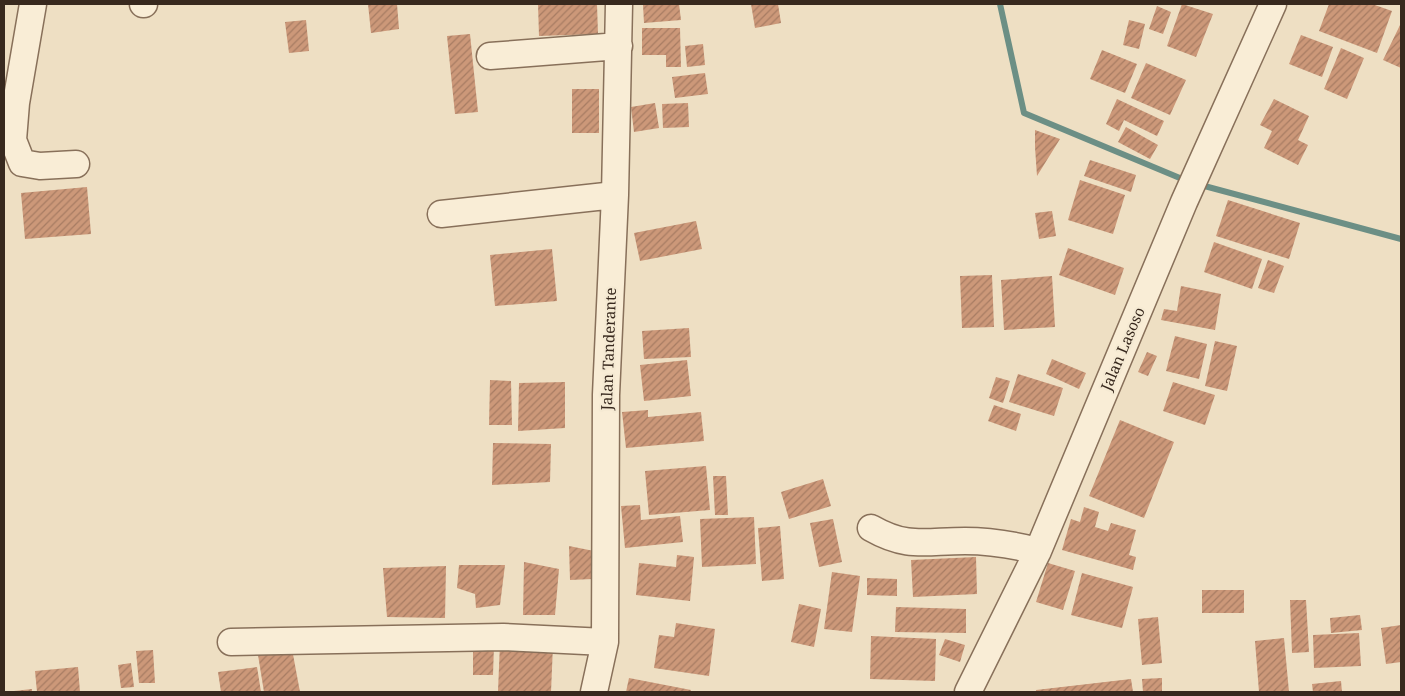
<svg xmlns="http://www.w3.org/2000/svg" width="1405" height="696" font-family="'Noto Serif',serif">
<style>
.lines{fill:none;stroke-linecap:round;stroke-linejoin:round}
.stream{stroke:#6c8f85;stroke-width:6}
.building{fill:url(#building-hatch)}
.minor-casing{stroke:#88705a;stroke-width:29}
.minor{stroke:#f9edd6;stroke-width:26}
.labels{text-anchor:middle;stroke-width:4.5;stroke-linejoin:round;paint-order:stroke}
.street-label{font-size:15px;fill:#38291e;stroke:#f5ead3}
</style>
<defs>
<pattern id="building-hatch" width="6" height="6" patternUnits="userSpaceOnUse" patternTransform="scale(1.25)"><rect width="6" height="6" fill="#cc9879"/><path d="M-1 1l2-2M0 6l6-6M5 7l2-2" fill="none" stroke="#a77c63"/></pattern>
</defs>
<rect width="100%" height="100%" fill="#eedfc3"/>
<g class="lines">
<path class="stream" d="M1000,4L1024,113L1187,181
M1197,184L1401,239"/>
</g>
<path class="building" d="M368,4H397L399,29L371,33Z
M538,4H597L598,34L539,36Z
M656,4H679L681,20L644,23L643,5Z
M751,4H778L781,23L755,28Z
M1182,4L1213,14L1196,57L1167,46Z
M1329,4H1372L1392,11L1377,53L1319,31Z
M1157,6L1171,12L1163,34L1149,29Z
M306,20L309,51L289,53L285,22Z
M1129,20L1145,24L1139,49L1123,45Z
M1401,23V68L1383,60Z
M642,28H680L681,67H666V55H642Z
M470,34L478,112L455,114L447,36Z
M1301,35L1333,47L1322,77L1289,64Z
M703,44L705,65L687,67L685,46Z
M1341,48L1364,58L1347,99L1324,89Z
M1102,50L1137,64L1125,93L1090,79Z
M1146,63L1186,80L1170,115L1131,98Z
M705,73L708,94L675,98L672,77Z
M572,89H599V133H572Z
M1117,99L1164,121L1157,136L1124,120L1119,131L1106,124Z
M1274,99L1309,116L1298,140L1308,145L1298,165L1264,148L1272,131L1260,125Z
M655,103L659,128L634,132L631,107Z
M688,103L689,127L663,128L662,104Z
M1126,127L1158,145L1150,159L1118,142Z
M1035,130L1060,139L1037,176L1035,147Z
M1090,160L1136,175L1131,192L1084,176Z
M1080,180L1125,195L1113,234L1068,220Z
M87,187L91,234L25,239L21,193Z
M1228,200L1300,223L1289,259L1216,236Z
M1052,211L1056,236L1039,239L1035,213Z
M696,221L702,249L640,261L634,233Z
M1214,242L1262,259L1252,289L1204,272Z
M1068,248L1124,268L1115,295L1059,275Z
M552,249L557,301L495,306L490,255Z
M1268,260L1284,266L1274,293L1258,288Z
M992,275L994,327L962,328L960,276Z
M1052,276L1055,327L1004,330L1001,280Z
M1181,286L1221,294L1215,330L1161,320L1164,309L1177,311Z
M689,328L691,357L644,359L642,331Z
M1175,336L1207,344L1199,379L1166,371Z
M1215,341L1237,346L1227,391L1205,386Z
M1147,352L1157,356L1148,376L1138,372Z
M1052,359L1086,373L1079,389L1046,374Z
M687,360L691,396L644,401L640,365Z
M1018,374L1063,388L1054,416L1009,402Z
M996,377L1010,381L1003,403L989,398Z
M490,380L511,381L512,425H489Z
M565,382V428L518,431L519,383Z
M1173,382L1215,395L1205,425L1163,411Z
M994,405L1021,414L1016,431L988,421Z
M648,410V417L701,412L704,441L626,448L622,412Z
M1120,420L1174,442L1144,518L1089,496Z
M493,443L551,444L550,482L492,485Z
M706,466L710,510L649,515L645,471Z
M713,476H726L728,515H715Z
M823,479L831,506L789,519L781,492Z
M640,505L641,520L680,516L683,542L625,548L621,506Z
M1084,507L1099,512L1095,527L1108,531L1111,523L1136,530L1129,555L1136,557L1133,570L1062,550L1071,519L1080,522Z
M754,517L756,564L702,567L700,519Z
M833,519L842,562L819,567L810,523Z
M780,526L784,579L762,581L758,528Z
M569,546L594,551L593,579L570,580Z
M677,555L694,557L690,601L636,595L639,563L676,567Z
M976,557L977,594L913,597L911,560Z
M524,562L559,569L555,615H523Z
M1048,563L1075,571L1063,610L1036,602Z
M459,565H505L500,605L476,608L475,594L457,588Z
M446,566L445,618L387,617L383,568Z
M832,572L860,576L852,632L824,629Z
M1082,573L1133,587L1122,628L1071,615Z
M867,578L897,579V596L867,595Z
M1202,590H1244V613H1202Z
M1290,600H1306L1309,652L1292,653Z
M799,604L821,609L814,647L791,642Z
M896,607L966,609V633L895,632Z
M1360,615L1362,630L1331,633L1330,618Z
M1158,617L1162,663L1142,665L1138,619Z
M676,623L715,629L709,676L654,668L659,635L674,637Z
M1401,625V662L1386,664L1381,628Z
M1359,633L1361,666L1314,668L1313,635Z
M871,636L936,639L935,681L870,679Z
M1284,638L1289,692H1259L1255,641Z
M945,639L965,645L960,662L939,655Z
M500,643L553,645L551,692L498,691Z
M473,644L494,645L493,675H473Z
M292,649L300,692H264L258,655Z
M153,650L155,683H139L136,651Z
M131,663L134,687L121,688L118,665Z
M78,667L80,692H37L35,671Z
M257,667L261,692H221L218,672Z
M629,678L691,690L690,692H626Z
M1162,678V692H1143L1142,679Z
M1131,679L1133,692H1036V690Z
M1341,681L1342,692H1313L1312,684Z
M32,689V692H14V691Z"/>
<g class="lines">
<g class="minor-casing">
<path id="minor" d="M33,4L16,103L13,140L22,163L40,166L76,164
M143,4H144
M490,56L619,46
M441,214L615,195
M871,528C908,549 925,541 965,541C990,541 1014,545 1038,551
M231,642L503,637L605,642
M594,692L605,642L606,395L615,195L619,4
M968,692L1038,551L1184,202L1273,4"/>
</g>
<use href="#minor" class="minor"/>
</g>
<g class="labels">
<g class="street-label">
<text transform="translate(609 349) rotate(-88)" y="5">Jalan Tanderante</text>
<text transform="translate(1123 349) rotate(-67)" y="5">Jalan Lasoso</text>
</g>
</g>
<rect width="1405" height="696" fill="none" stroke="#38291e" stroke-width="10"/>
</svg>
